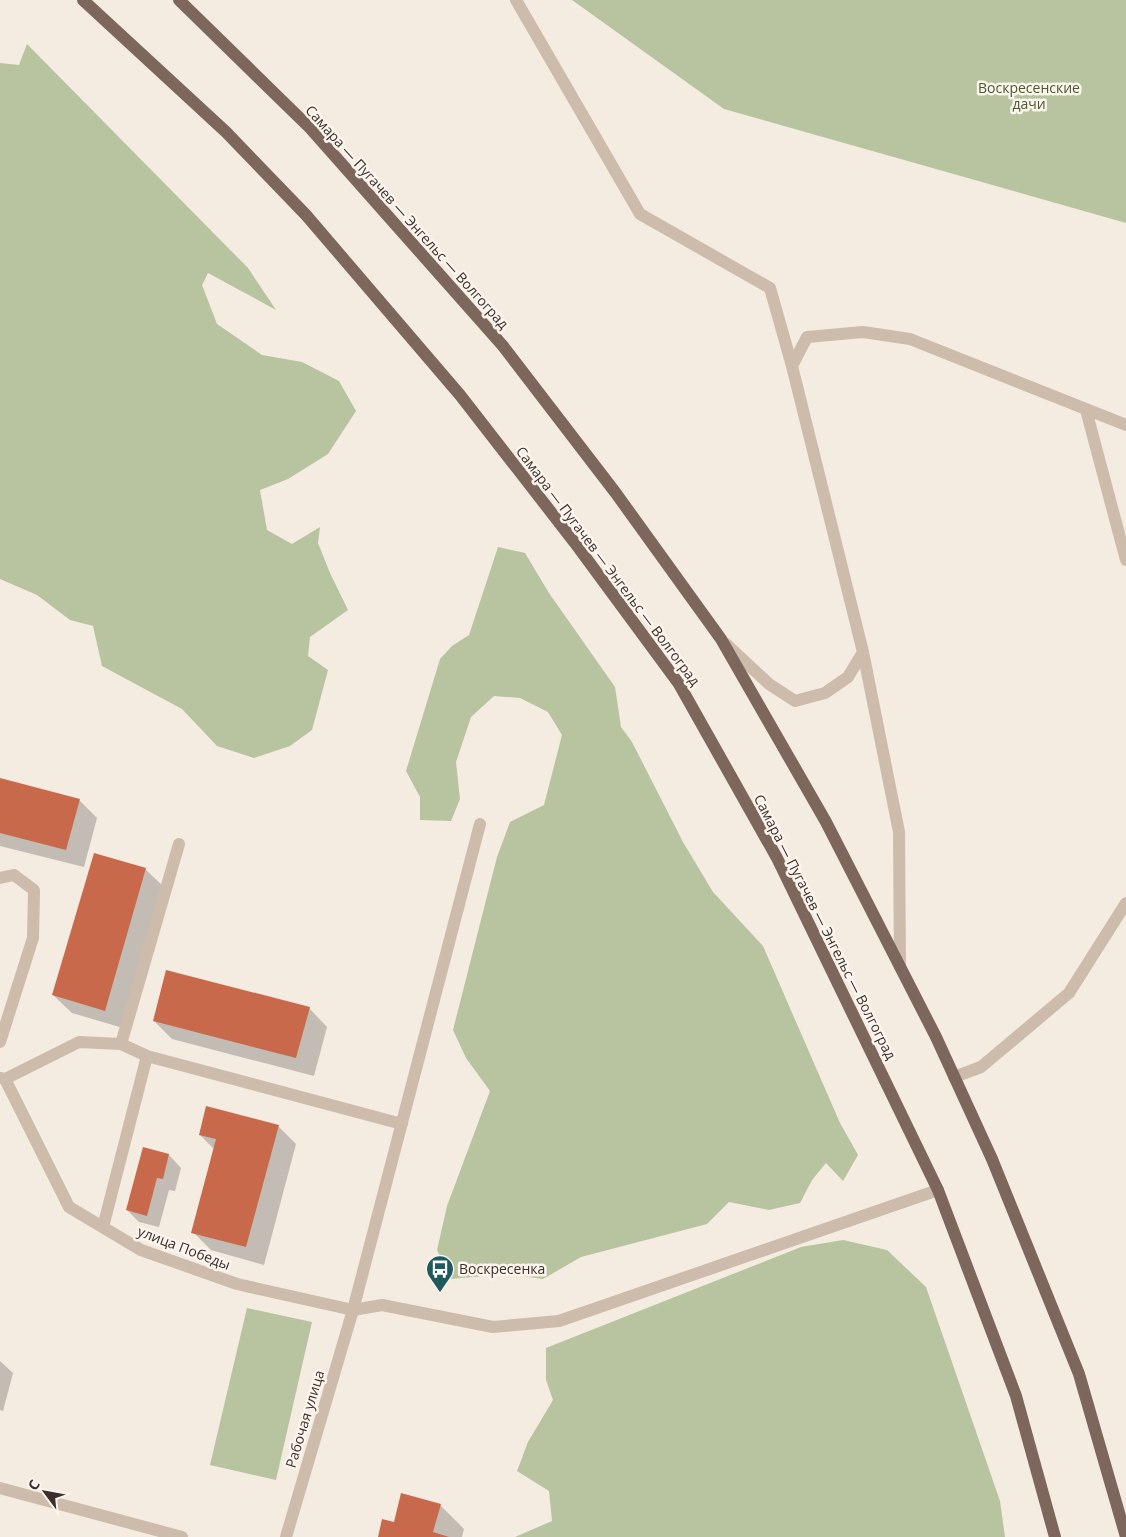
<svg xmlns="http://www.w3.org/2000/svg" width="1126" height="1537" font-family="'Open Sans',sans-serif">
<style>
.green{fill:#b8c4a0}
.shadow{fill:#0003}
.building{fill:#c8694b}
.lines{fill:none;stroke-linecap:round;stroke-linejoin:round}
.service{stroke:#cdbbac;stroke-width:12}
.minor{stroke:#cdbbac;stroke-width:12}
.tertiary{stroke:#cdbbac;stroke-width:12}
.primary{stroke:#7d675c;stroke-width:12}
.labels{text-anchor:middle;stroke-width:5;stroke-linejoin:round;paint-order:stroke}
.park-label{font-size:14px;fill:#4a5a2e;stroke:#fbf5ee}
.street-label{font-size:14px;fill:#3b302b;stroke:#fbf5ee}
.poi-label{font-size:14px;fill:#3b302b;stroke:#fbf5ee;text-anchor:start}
</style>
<rect width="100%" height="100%" fill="#f4ebe1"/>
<path class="green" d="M572,0H1126V223L724,109Z
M27,44L248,268L276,310L208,273L202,285L217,324L262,355L302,362L339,381L356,411L328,454L288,479L260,490L267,530L292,544L320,527L318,543L330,573L348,610L310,637L308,656L328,670L312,730L290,746L254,758L217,746L182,709L102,666L93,626L70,620L37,595L0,579V63L19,65Z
M498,547L525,553L549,593L615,687L621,727L632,742L683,842L713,892L763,946L840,1123L858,1155L843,1181L826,1163L812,1180L800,1203L769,1210L729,1202L707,1224L581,1257L543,1279L508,1274L450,1279L437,1250L447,1206L490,1091L466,1058L453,1030L497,857L510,822L544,805L562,735L548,712L520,698L494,696L471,717L456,762L460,799L451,821L420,820V797L406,771L440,659L452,646L469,635Z
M843,1240L887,1250L926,1287L1000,1501L1005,1537H515L552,1521L549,1491L517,1471L528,1442L553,1400L546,1380V1348L801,1247Z
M247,1308L312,1322L276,1480L210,1465Z"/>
<path class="shadow" d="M0,780L79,800L97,818L84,867L0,846Z
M145,869L164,887L123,1028L72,1013L53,995Z
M309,1008L327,1027L314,1076L172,1039L154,1021Z
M278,1126L296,1144L264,1265L211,1250L193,1232L214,1149L200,1135Z
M144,1148L169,1155L181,1168L175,1191L169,1190L159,1227L139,1222L127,1210Z
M0,1361L13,1373L3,1411L0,1410Z
M440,1505L464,1529L462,1537H379L395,1523Z"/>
<path class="building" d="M0,778L80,799L66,850L0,833Z
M94,853L146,868L105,1011L52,995Z
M166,970L310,1007L296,1058L153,1021Z
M206,1106L279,1125L246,1247L191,1233L216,1139L199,1135Z
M143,1147L169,1154L163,1179L157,1178L147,1216L126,1210Z
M401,1493L441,1504L433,1532L449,1537H378L382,1519L394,1522Z"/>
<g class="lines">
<path class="service" d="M1086,410L1126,560
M179,844L121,1044L147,1056L402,1124
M0,878L14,875L34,890L33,938L0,1042
M954,1077L981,1067L1069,993L1126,903
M5,1079L79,1042L121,1044
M103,1227L147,1056
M353,1310L480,824"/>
<path class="minor" d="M516,0L640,214L770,288L792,366
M0,1078L5,1079L69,1207L141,1250L237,1284L353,1310L382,1305L493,1327L559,1321L938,1190
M0,1488L182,1537
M286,1537L353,1310"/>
<path class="tertiary" d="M726,644L769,684L795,701L825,693L848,677L863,652
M900,967L899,832L863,652L792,366L807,337L863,332L910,339L1126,425"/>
<path class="primary" d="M83,0L226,132L306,215L460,395L575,543L679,684L777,858L938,1190L1016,1396L1055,1537
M179,0L310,128L503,346L615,492L721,639L826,822L936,1037L992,1159L1079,1374L1126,1537"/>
</g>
<defs>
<g id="bus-pin" transform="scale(1.4375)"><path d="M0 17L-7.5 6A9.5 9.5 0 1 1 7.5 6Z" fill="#1f5a5e" stroke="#fbf5ee"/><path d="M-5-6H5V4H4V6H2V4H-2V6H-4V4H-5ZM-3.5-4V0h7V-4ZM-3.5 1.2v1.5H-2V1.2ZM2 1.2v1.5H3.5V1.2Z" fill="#fff"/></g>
</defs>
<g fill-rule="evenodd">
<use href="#bus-pin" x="440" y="1269"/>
</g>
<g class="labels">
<g class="park-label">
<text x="1029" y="93">Воскресенские<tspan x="1029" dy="16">дачи</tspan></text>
</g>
<g class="street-label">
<text transform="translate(407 217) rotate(48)" y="5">Самара — Пугачев — Энгельс — Волгоград</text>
<text transform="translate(608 566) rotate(53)" y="5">Самара — Пугачев — Энгельс — Волгоград</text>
<text transform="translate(825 927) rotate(63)" y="5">Самара — Пугачев — Энгельс — Волгоград</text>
<text transform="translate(184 1248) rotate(21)" y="5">улица Победы</text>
<text transform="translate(305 1419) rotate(-73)" y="5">Рабочая улица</text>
</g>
<g class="poi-label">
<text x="459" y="1274">Воскресенка</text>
</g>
</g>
<g transform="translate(45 1492) rotate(302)" stroke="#fbf5ee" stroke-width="4" paint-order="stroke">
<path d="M0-4L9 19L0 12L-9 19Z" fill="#3b302b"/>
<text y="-8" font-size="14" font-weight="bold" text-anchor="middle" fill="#3b302b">С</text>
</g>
</svg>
